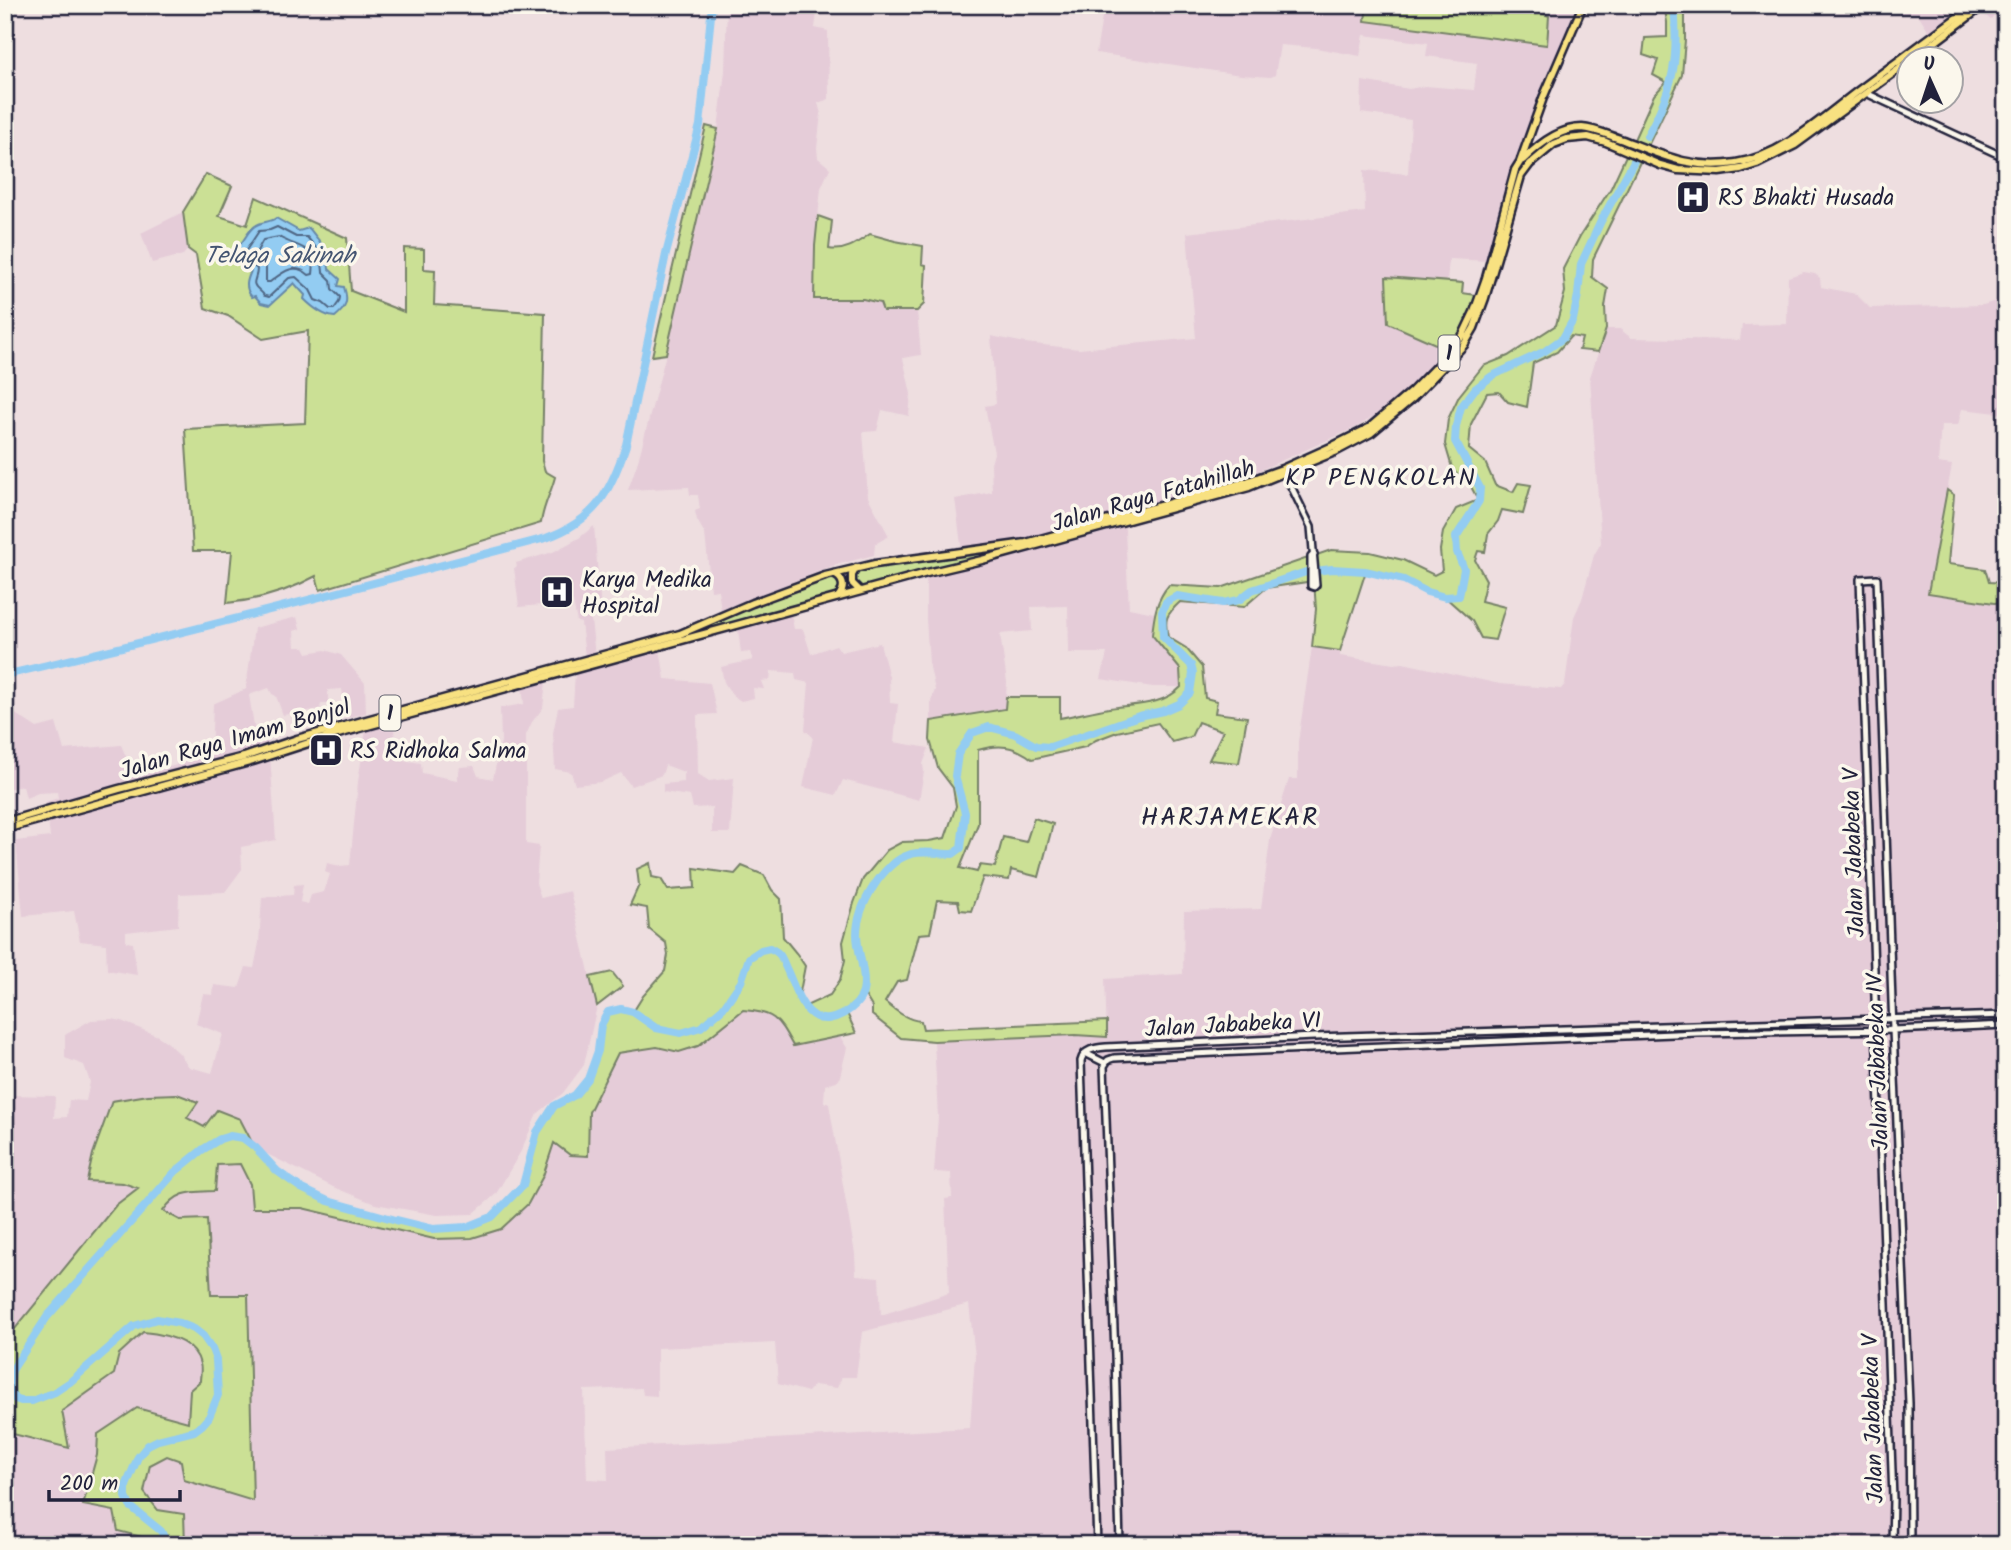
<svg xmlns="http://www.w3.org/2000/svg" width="2011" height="1550" font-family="Kalam,sans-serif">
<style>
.built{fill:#e5ccd8;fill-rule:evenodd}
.green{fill:#cbe095;stroke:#768168;stroke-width:2}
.water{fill:#93ccf2;stroke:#6688a9;stroke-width:2}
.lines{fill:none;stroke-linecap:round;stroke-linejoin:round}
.shore{stroke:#4f6684;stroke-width:2}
.river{stroke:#93ccf2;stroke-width:8}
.secondary-casing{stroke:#22223b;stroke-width:10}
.highway-casing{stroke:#22223b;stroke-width:11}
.secondary{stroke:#fbf7ec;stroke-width:5}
.highway{stroke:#f8e181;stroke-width:6}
.labels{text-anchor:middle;stroke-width:7;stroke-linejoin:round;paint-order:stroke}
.shield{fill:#fbf7ec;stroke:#636270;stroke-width:2}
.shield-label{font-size:21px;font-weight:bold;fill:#22223b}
.poi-label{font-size:23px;fill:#22223b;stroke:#fbf7ec;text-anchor:start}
.street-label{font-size:23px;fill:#22223b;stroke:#fbf7ec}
.water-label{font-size:24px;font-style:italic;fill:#445572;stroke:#fbf7ec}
.neighbourhood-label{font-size:24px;letter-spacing:2px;fill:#22223b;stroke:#fbf7ec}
.quarter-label{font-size:26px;letter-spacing:2px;fill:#22223b;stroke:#fbf7ec}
</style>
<rect width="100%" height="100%" fill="#eedee0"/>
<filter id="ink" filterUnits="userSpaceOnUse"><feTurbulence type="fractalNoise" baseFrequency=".0143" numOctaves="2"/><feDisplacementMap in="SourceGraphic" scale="14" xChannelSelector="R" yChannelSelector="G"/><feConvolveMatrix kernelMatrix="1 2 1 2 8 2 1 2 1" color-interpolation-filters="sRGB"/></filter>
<g filter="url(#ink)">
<path class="built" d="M727,5H818L815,28L828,31L829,99L818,103L821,114L817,148L818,158L830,168L821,188L815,246L814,299H863L880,303L883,311H917L921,355L903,358L911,394L909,416L882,410L877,431L863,432L868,497L889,536L875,544L874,555L836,565L721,610L718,590L711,591L705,534L697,520L695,511L700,509L698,495H690L689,487L628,490L638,461L666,354L718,129L725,71Z
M1104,5H1367L1365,21L1546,45L1549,17L1535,10L1537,5H1583L1527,142L1489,261L1449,259L1447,282L1386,278L1388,323L1449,350L1386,409L1357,427L1256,472L1124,511L1129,608L1154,613L1152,635L1180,669L1181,687H1153L1101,679L1107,653H1069L1068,606L1031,607L1032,631L1000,634L1007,682L1005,709L931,721V701L935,690L929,663L926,619V577L964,567L955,499L992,492L991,464L994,453L985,406L996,404L991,336L1025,343L1079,349L1196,338L1187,233L1365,212L1364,170L1408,174L1411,120L1361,113L1362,81L1409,89L1425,86L1474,90L1477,63L1426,56L1428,43L1364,35L1360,56L1316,48L1280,45L1275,75L1271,77L1241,75L1096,53Z
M1872,5H2006V13L1999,11L1991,20L1973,6L1932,36L1918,14L1871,13Z
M183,212L188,249L183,255L152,263L141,233Z
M1804,272L1815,274L1820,278L1821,287L1856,294L1870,308L1983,305L2006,298V414L1962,409L1958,425H1941L1938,463L1952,465L1928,593L1994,603L2006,602V1545H185L184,1514L158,1510L144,1492L150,1465L167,1456L181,1461L185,1480L253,1500L248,1295H211L207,1220H180L163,1211L172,1199L186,1192L215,1191L217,1165L240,1164L250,1184L253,1208H302L434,1239L472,1238L543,1176L554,1143L570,1155H588L589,1112L618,1053L657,1047L679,1052L698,1046L743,1010L764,1011L780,1022L793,1046L839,1035L847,1048L839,1080L825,1085L824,1102L829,1104L855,1254L856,1275L879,1277L881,1315L949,1293L945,1199L952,1198L951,1173L934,1172L938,1117L934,1041L1075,1035L1107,1037L1105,979L1183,974L1184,911L1261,909L1270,840L1289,779H1298V742L1312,647L1340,651V656L1394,664L1403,663L1500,684L1561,689L1565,684L1574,617L1582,599L1594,555L1601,543L1590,377L1606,329H1620L1631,338L1740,340L1742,325L1787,324L1788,277ZM969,1304L975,1356L970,1428L607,1448L608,1480L587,1479L584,1390L642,1388L643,1395L657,1396V1348L775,1343L778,1384L808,1392L814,1385L837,1388L842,1377H856L862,1332Z
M594,526L601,611L591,620L595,655L585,656L581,623L577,622L573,602L519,607L514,568L517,567L516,563L553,552L579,538Z
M791,614L794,629H803L811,654L836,645L841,652L880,643L889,677L890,703L898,704L894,742L929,748L923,764L924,772L919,800L843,780L836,795L803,787L813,737L805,730L809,683L796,680L795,673L771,671L770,680L761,681L764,689L753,688L754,698L741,701L732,695L724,682L721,667L753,660L750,652L741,653L738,629Z
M297,617L300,629L294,631L295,647H304L307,653L325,650L341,655L365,683L366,713L346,718L342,689L328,690V704H321L320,709L283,715L276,696L272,694L269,688L249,695L257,744L269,741L276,840L241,847L242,869L225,892L179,894L178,926L126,932V942L133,943L137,975L107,970L106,944L80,941L74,911L23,916L16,841L50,837L46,802L58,798L57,792L38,793L26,798L23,786L6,789L5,711L14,713L37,728L56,723L64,750L121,745L135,777L211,755L213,704L246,689L254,628Z
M660,649L665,679L710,683L717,714L697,715L698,774L709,781L734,778L730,833H712V807L693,808L690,796L663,792V784L684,782V772L665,765L662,775L631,786L621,773L601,782L575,785L571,772L555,769L553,733L558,708L573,706L575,672Z
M546,681L543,708L532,722L526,735V844L539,846L536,883L541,898L570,891L597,1006L584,1065L563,1093L537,1114L521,1151L496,1194L473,1214L437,1215L375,1204L333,1187L255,1148L240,1119L217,1110L204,1127L186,1118L198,1102L177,1094L148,1095L112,1101L87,1181L123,1183L138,1187L116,1205L5,1341V1095L55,1096L54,1118L67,1117L69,1100L86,1101L90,1082L84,1065L65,1058V1035L91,1020L113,1019L121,1021L158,1036L167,1042L180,1054L189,1067L212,1073L223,1034L196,1024L203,994L213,995L214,985L239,988L246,967L254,968L259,943L262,897L293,895L294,885L303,884L300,902L308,904L311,895L324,892L330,874L325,872L327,863L340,866L350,865L358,782L366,730L394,722L395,759L421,763L422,773L457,780L460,767L474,766L478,776L493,779L501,741L500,708L524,704L522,685Z
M144,1332L165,1334L189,1346L200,1363V1381L190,1391L188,1423L137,1408L98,1434L97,1455L84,1505L114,1511L118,1530L150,1539L152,1545H5V1432L69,1448L62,1411L114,1374L119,1354Z"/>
<path class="green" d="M1367,5H1537L1535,10L1549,16L1547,45L1365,21Z
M1664,5H1689L1685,14V40L1682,75L1646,150L1702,165L1750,160L1792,139L1937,32L1941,37L1812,133L1741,169L1689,171L1642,158L1593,259L1592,277L1608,289L1605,307L1606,329L1598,352L1579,350L1582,338L1571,336L1557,352L1533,363L1527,407L1508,402L1499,392L1487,393L1471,424L1469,449L1485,462L1495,485L1513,492L1518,483L1531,485L1523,514L1502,510L1498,521L1488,534L1485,552L1478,551L1475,560L1486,580L1481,601L1505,607L1495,640L1481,638L1472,621L1445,597L1427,592L1404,580L1366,571L1340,651L1312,647L1316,609L1314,581L1266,588L1244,607L1180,602C1166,615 1164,619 1168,637L1186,648L1202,667L1205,698L1217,701L1215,713L1247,717L1239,763L1209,760L1223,731L1198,722L1191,737L1172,742L1158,723L1117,732L1096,740L1085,747L1032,759C1014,745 999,744 978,750V824L960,868L977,872L980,865L995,867L1003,837L1026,842L1034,818L1053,824L1039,877L1011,870L1009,880L983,877L971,911L960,910L958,901L937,900L930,933L919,934L907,980L897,982L885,1002C896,1011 907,1020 921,1021L923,1029L1107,1021V1037L1075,1035L934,1041L901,1038L872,1015V1007L863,992L857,1004L846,1011L856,1033L793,1046C778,1019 775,1012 743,1010L698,1046L679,1052L657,1047L618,1053L589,1112L588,1156L570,1155L554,1143L543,1176L528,1204L501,1229L472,1238L434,1239L302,1208H252L250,1184L240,1164L217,1165L215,1191C191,1192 178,1190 163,1211L180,1220L207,1219L211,1295H248L253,1501L184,1480L181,1461L167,1456L150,1465L144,1492L158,1510L184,1514L185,1545H152L150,1539L118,1531L114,1511L83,1505L97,1455L98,1434L137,1408L188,1422L190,1390L200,1381C200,1376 202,1369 200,1364C195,1340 164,1334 143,1332L119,1354L114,1374L62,1411L69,1448L5,1432V1341L116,1205L138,1188L123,1183L87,1181L93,1154L112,1101L148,1095L177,1094L198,1102L187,1118L204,1127L217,1110L240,1119L255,1148L277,1171L301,1188L328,1201L392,1220L433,1229L467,1227L492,1217L523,1185L537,1132L554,1106L575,1095L588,1079L598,1051L601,1025L608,1012L621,1009L633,1012L643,996L665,971L668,955L666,943L649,929L647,908L630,905L639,885L637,869L650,863L652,877L661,879L668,890L695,888L694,868L735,874L742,866L764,875L772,890L781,899L783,937L797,954L805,966L799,997L804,1007L830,995L840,980L845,960L843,942L854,903L863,879L887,850L902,842L929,841L945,838L956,806L953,788L938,768L930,740L931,721L1005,709L1006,697H1060V718C1076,715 1093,711 1109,708C1134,704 1163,706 1181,687L1180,669L1152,635C1154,616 1156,600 1169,585L1221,588L1331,550L1370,552L1403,560L1434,575L1442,571L1440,550L1443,532L1456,509L1478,500L1468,481L1453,471L1445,444L1448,419L1459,396L1483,366L1508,356L1556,325L1565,292L1563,269L1580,236L1611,188L1628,151L1642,157L1645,150L1632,144L1654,95L1666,82L1653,75L1658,60L1643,55L1645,38L1667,37V22Z
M706,126L718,129L666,354L652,356Z
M206,174L232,186L219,216L247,225L256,197L347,238L351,291L404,312V248L424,249V269L435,270L434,305L545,313L542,461L545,471L555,477C551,493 543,506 541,523L320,590L316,576C287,592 259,600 227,603L232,551H193L185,429L305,423L308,331L263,339L228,316L205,308L196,255L188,249L183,212Z
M818,216L832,221L829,249C845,252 857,243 870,234L895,241L923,246L922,264L926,265L924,304L917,311H883L880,303L863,299H814L815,246Z
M1386,277L1463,283L1462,293L1476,295L1465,325L1449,350L1388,323Z
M1947,490L1954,495L1948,564L1985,569L1989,582L2006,583V602L1994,603L1928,593Z
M1115,524L860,591L854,586L856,568L1017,545Z
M825,576L840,578L841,595L533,679L532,674L680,634Z
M612,972L623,986L597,1006L590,977Z"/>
<path class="water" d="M276,218L299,231L309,228L327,251L329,269L340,279L338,286L344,287C349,302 346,308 335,317C324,316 312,307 304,299L305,295L294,283L270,305L261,303L255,296L252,297C244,288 247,280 251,271L240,265L236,248C245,242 246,232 255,226C262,221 269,223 276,218Z"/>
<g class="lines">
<path class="shore" d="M277,227L296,237H307L321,254L323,272L331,280L332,289L340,297L339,302L334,309H330L323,303L315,300L310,290L296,277L289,278L269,297C259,294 268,298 260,291C249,282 257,281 257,269L246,260L245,252L259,231L270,230Z
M279,237C299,249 317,244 313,274L309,275C294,262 283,272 270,282H266V266L256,253L263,240Z"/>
<path class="river" d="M1647,136C1674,87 1679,60 1674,5
M5,675C186,633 366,585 546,538C596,520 610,493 626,445L666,254L700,125L712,5
M168,1545L161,1531L130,1506L126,1497V1486L138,1457L148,1445L158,1440L194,1431L202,1425L209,1417L218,1395L216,1360L212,1349L203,1336L194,1329L179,1323L157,1319L134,1326L70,1382L55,1392L32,1401H21L15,1399L11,1393L9,1384L12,1370L47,1317L175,1172L202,1150L220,1139L230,1136L243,1138L256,1148L277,1171L301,1188L328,1201L396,1220L433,1229L467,1227L492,1217L523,1185L537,1132L554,1106L575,1095L588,1079L598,1051L601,1025L608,1012L621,1009L633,1012L656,1028L681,1033L701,1027L723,1008L741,982L749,958L761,950L770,948C773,950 776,951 779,954C782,957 784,964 786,968C794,984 799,1008 816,1017C831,1025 859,1008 863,992C867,973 857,953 857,934C857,906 883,862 911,854C926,850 939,854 953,854L961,848L965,813L955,776L958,754L972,733L989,727L1015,734L1036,746L1050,747L1139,716L1163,711L1179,704L1190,693L1193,673L1191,665L1163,637L1162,612L1166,602L1177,596L1223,603L1239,600L1252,590L1306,572L1332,569L1365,571L1404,580L1427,592L1445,597L1459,596L1464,569L1457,552L1456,537L1479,501L1480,488L1455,441L1456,426L1461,407L1475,389L1492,376L1545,351L1563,338L1573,320L1578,295L1581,264L1601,221L1634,161"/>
<g class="secondary-casing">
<path id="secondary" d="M1866,93L2006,158
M1285,474L1311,527L1316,585L1314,587L1311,586V557L1314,554
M1085,1053L1105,1063
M1097,1545L1081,1061C1084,1049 1095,1048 1106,1047L1314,1037L2006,1015
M1120,1545L1115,1355L1104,1066L1108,1060L1114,1058L1192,1054L1698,1033L1893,1030L2006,1025
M1892,1545L1893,1499L1860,579L1877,578L1893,1030L1909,1403L1910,1545"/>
</g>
<g class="highway-casing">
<path id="highway" d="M1911,60L1984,5
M1523,160C1539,144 1559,128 1582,128C1596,129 1610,136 1623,140C1662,155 1692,170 1736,163C1782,156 1822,118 1858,91C1897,62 1935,34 1974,5
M856,568L852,575V583L860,591
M833,574C844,578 846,588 838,597
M5,822L119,789L244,757L297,739L680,634L752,603L825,576L875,564L1026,543L1246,482L1282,469L1333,446L1369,428L1411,392L1450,352L1463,335L1474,312L1486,278L1515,170L1520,162L1543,98L1583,5
M5,829L253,761L327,737L927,573L982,560L1249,487L1335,452L1371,433L1413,398L1464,345L1474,328L1485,298L1521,176L1530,164L1554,144L1567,139L1588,137L1606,142L1660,165L1678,170L1720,172L1741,169L1757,164L1795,145L1910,61"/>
</g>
<use href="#secondary" class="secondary"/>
<use href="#highway" class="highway"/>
</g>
</g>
<defs>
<g id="hospital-square" transform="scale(1.75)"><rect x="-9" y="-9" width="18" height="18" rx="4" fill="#22223b" stroke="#fbf7ec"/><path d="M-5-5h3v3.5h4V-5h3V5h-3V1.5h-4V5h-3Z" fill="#fff"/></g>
</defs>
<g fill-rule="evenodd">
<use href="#hospital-square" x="1693" y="197"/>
<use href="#hospital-square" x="557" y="592"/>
<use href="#hospital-square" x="326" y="750"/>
</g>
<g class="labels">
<g class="shield">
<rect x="1438.5" y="335.5" width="21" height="35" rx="5"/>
<rect x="379.5" y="695.5" width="21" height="35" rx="5"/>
</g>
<g class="shield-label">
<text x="1449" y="360">1</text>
<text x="390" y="720">1</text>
</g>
<g class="poi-label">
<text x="1718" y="205">RS Bhakti Husada</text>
<text x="582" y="587">Karya Medika<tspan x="582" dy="26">Hospital</tspan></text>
<text x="350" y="758">RS Ridhoka Salma</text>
</g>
<g class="street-label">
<text transform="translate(1153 495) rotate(-16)" y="8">Jalan Raya Fatahillah</text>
<text transform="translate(235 738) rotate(-16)" y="8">Jalan Raya Imam Bonjol</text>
<text transform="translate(1853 853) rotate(-92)" y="8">Jalan Jababeka V</text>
<text transform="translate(1233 1024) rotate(-3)" y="8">Jalan Jababeka VI</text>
<text transform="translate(1877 1062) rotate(-92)" y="8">Jalan Jababeka IV</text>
<text transform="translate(1872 1419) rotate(-92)" y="8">Jalan Jababeka V</text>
</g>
<g class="water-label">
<text x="280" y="263">Telaga Sakinah</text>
</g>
<g class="neighbourhood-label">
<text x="1381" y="485">KP PENGKOLAN</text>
</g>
<g class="quarter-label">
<text x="1230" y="825">HARJAMEKAR</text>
</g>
</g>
<rect width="2011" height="1550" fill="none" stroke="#fbf7ec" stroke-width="28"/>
<rect x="14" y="14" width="1983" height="1522" fill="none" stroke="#22223b" stroke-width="2.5" filter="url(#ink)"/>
<g transform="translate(1930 80) rotate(357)"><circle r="33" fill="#fbf7ec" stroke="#a4a2a5" stroke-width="2"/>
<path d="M0-5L12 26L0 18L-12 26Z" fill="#22223b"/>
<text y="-10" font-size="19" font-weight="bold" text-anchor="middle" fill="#22223b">U</text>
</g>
<path d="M49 1490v10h131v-10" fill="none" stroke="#22223b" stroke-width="3.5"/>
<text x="60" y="1490" font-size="21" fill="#22223b" stroke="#fbf7ec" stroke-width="5" paint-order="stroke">200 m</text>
</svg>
